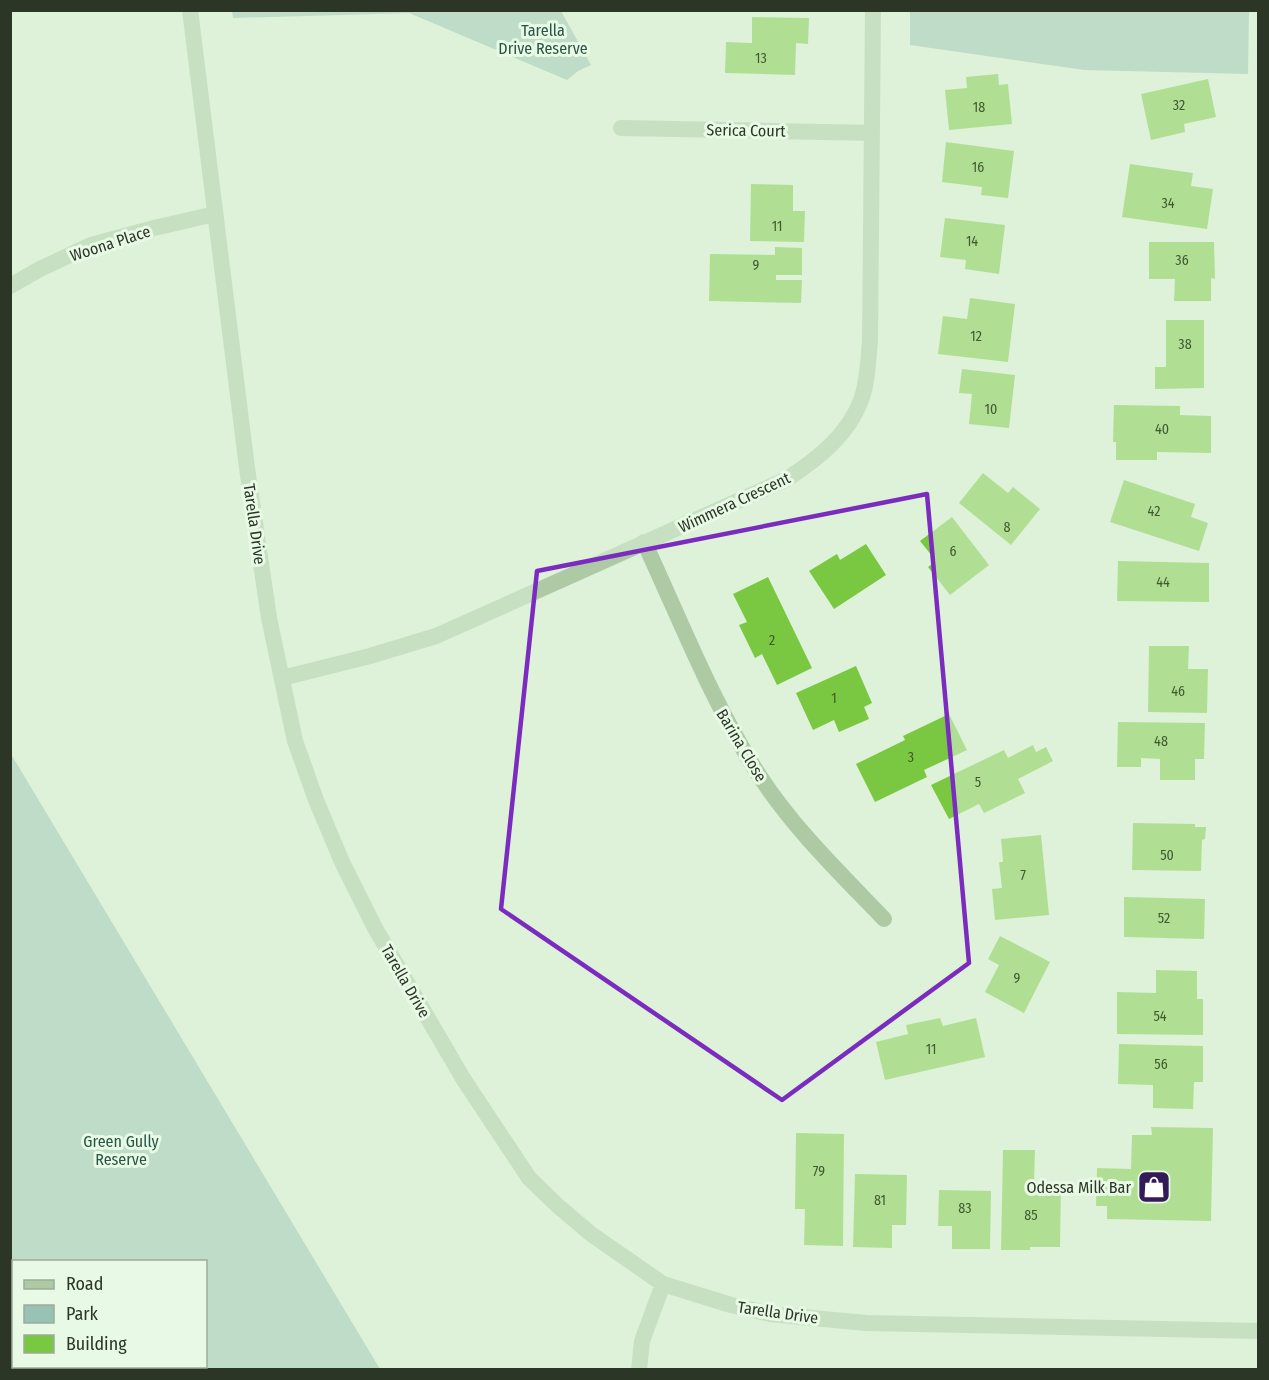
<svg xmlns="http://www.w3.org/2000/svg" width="1269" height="1380" font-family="'Fira Sans Condensed',sans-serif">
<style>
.green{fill:#99c1b4;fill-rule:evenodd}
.building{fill:#7ac841}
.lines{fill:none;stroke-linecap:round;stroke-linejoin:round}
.minor{stroke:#adcaa5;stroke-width:16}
.marked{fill:none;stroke:#7b2cbf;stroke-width:4.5;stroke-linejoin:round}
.labels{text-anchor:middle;stroke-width:6;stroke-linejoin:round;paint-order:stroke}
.number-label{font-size:14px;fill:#405a2e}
.park-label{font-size:16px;fill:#2a5448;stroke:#e8fae6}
.street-label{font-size:16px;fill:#2c3627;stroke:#e8fae6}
.poi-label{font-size:16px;fill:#2c3627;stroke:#e8fae6;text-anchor:end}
</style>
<rect width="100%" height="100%" fill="#ddf2d9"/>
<path class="green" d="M232,11H561L591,65L578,71L567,80L409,13L233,18Z
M910,11H1249L1248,74L1084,70L910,45Z
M11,754L380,1369H11ZM14,1262H206V1366H14Z"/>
<path class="building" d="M752,17L809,18L808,44L796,43L795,75L725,73L726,42L752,43Z
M998,74L999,85L1008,84L1012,124L949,130L945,90L967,88L966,77Z
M1208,79L1216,117L1184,124L1185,132L1151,140L1141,94Z
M946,142L1014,151L1008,198L981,195L982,187L942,182Z
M1130,164L1193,173L1191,186L1213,189L1207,229L1122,217Z
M751,184L793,185V211H805L804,242L750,241Z
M945,218L1005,225L999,274L965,269L966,260L940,257Z
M1149,242H1214L1215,279L1211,278V301H1174L1175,279H1149Z
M775,247L802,248V275H776V280H802L801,303L709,301L710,254L775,255Z
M970,298L1015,304L1008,362L938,354L943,316L967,319Z
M1166,320H1204V388L1155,389V367H1166Z
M962,369L1015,375L1009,428L969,424L972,394L959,393Z
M1114,405L1180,406V415L1211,416V453L1157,452V460H1116V442H1113Z
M983,473L1008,493L1013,487L1040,509L1011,545L959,503Z
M1124,480L1195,504L1191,517L1208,523L1199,551L1110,522Z
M952,517L989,565L950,595L928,567L936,561L920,541Z
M866,544L886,575L834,609L809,571L837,554L840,560Z
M1118,561L1209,563V602L1117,601Z
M768,577L812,668L777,685L762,654L755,658L739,625L747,622L733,594Z
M1149,646H1189L1188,669H1208L1207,713L1148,712Z
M856,666L872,703L864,707L869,719L839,732L834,720L813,730L796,693Z
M949,714L967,750L924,770L927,777L875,802L856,764L905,740L903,736Z
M1118,722L1205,723L1204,759H1195V780H1160V759L1141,758V767H1117Z
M1033,745L1036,752L1046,747L1053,761L1018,779L1025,793L984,813L979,804L949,819L931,785L1004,750L1008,758Z
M1133,823L1195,824V827H1206L1205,839L1202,840L1201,871L1132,870Z
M1041,835L1049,915L995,920L992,889L1002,888L999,862H1003L1001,839Z
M1124,897L1205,899L1204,939L1124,937Z
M1000,936L1050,962L1024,1013L985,992L999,965L988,959Z
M1156,970L1197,971V999H1203V1035L1117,1034V992L1156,993Z
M940,1018L943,1026L976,1018L985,1057L885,1080L876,1042L908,1034L906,1025Z
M1119,1044L1203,1046V1082H1194L1193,1109L1153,1108V1085L1118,1084Z
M1151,1127L1213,1128L1211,1221L1107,1219V1206H1096L1097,1168L1131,1169L1132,1135H1152Z
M796,1133L844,1134L843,1246L804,1245L805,1209H795Z
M1003,1150H1035L1034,1183H1061L1060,1247H1030V1250H1001Z
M855,1174L907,1175L906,1225H892V1248L853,1247Z
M939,1190L991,1191L990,1249H952V1226H938Z
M43,1366H186L189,1370H39Z"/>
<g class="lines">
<path class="minor" d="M190,10L247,468L269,618L295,741L316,800L342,862L375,928L464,1080L529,1178L558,1206L591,1234L663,1284L731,1305L770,1314L866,1323L1258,1331
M621,128L872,133
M10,286L40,269L91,245L154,228L215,214
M644,542C681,621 711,701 759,775C794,829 840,873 884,919
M282,678L370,656L436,636L787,479C817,459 848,436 861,400C868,382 868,360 870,341L873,10
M639,1370L642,1341L663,1284"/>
</g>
<path d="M0 0H1269V1380H0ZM927,494L969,963L782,1100L501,909L537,571Z" fill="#ddf2d9" fill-opacity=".55" fill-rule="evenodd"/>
<path class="marked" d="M927,494L969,963L782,1100L501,909L537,571Z"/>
<defs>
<g id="shop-square" transform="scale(1.725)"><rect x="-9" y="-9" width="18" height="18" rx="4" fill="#341b58" stroke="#e8fae6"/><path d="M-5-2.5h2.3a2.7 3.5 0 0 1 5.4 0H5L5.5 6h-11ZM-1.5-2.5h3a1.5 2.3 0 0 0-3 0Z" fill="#fff"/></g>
</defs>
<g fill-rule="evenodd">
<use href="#shop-square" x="1154" y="1187"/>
</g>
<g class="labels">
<g class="number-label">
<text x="761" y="63">13</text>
<text x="1179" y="110">32</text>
<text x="979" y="112">18</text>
<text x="978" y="172">16</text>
<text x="1168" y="208">34</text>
<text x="777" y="231">11</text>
<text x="972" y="246">14</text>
<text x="1182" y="265">36</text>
<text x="756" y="270">9</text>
<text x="976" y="341">12</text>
<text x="1185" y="349">38</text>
<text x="991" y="414">10</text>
<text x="1162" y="434">40</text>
<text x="1154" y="516">42</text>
<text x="1007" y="532">8</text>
<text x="953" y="556">6</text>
<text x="1163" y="587">44</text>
<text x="772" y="645">2</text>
<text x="1178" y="696">46</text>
<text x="834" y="703">1</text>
<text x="1161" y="746">48</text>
<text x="911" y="762">3</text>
<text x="978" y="787">5</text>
<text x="1167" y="860">50</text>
<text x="1023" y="880">7</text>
<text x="1164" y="923">52</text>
<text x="1017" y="983">9</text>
<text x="1160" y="1021">54</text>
<text x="931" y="1054">11</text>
<text x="1161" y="1069">56</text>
<text x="819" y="1176">79</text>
<text x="880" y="1205">81</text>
<text x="965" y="1213">83</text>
<text x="1031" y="1220">85</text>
</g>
<g class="park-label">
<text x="543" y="36">Tarella<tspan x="543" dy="18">Drive Reserve</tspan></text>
<text x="121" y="1147">Green Gully<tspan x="121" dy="18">Reserve</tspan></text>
</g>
<g class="street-label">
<text transform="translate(746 130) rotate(1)" y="6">Serica Court</text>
<text transform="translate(110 243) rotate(-18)" y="6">Woona Place</text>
<text transform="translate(734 502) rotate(-25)" y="6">Wimmera Crescent</text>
<text transform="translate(255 524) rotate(82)" y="6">Tarella Drive</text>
<text transform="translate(742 745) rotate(59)" y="6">Barina Close</text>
<text transform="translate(406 981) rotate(60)" y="6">Tarella Drive</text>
<text transform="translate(778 1312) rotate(8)" y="6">Tarella Drive</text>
</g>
<g class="poi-label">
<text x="1131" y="1193">Odessa Milk Bar</text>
</g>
</g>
<rect width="1269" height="1380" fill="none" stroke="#2c3627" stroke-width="24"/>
<rect x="12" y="1260" width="195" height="108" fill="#e8fae6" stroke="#9dac9a" stroke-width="1.5"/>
<rect x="24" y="1280" width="30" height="9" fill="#adcaa5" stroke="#9dac9a" stroke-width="1.5"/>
<text x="66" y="1290" font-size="18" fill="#2c3627">Road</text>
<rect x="24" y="1305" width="30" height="18" fill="#99c1b4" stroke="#9dac9a" stroke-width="1.5"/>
<text x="66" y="1320" font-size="18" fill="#2c3627">Park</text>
<rect x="24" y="1335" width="30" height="18" fill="#7ac841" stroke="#9dac9a" stroke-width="1.5"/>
<text x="66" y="1350" font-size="18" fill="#2c3627">Building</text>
</svg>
